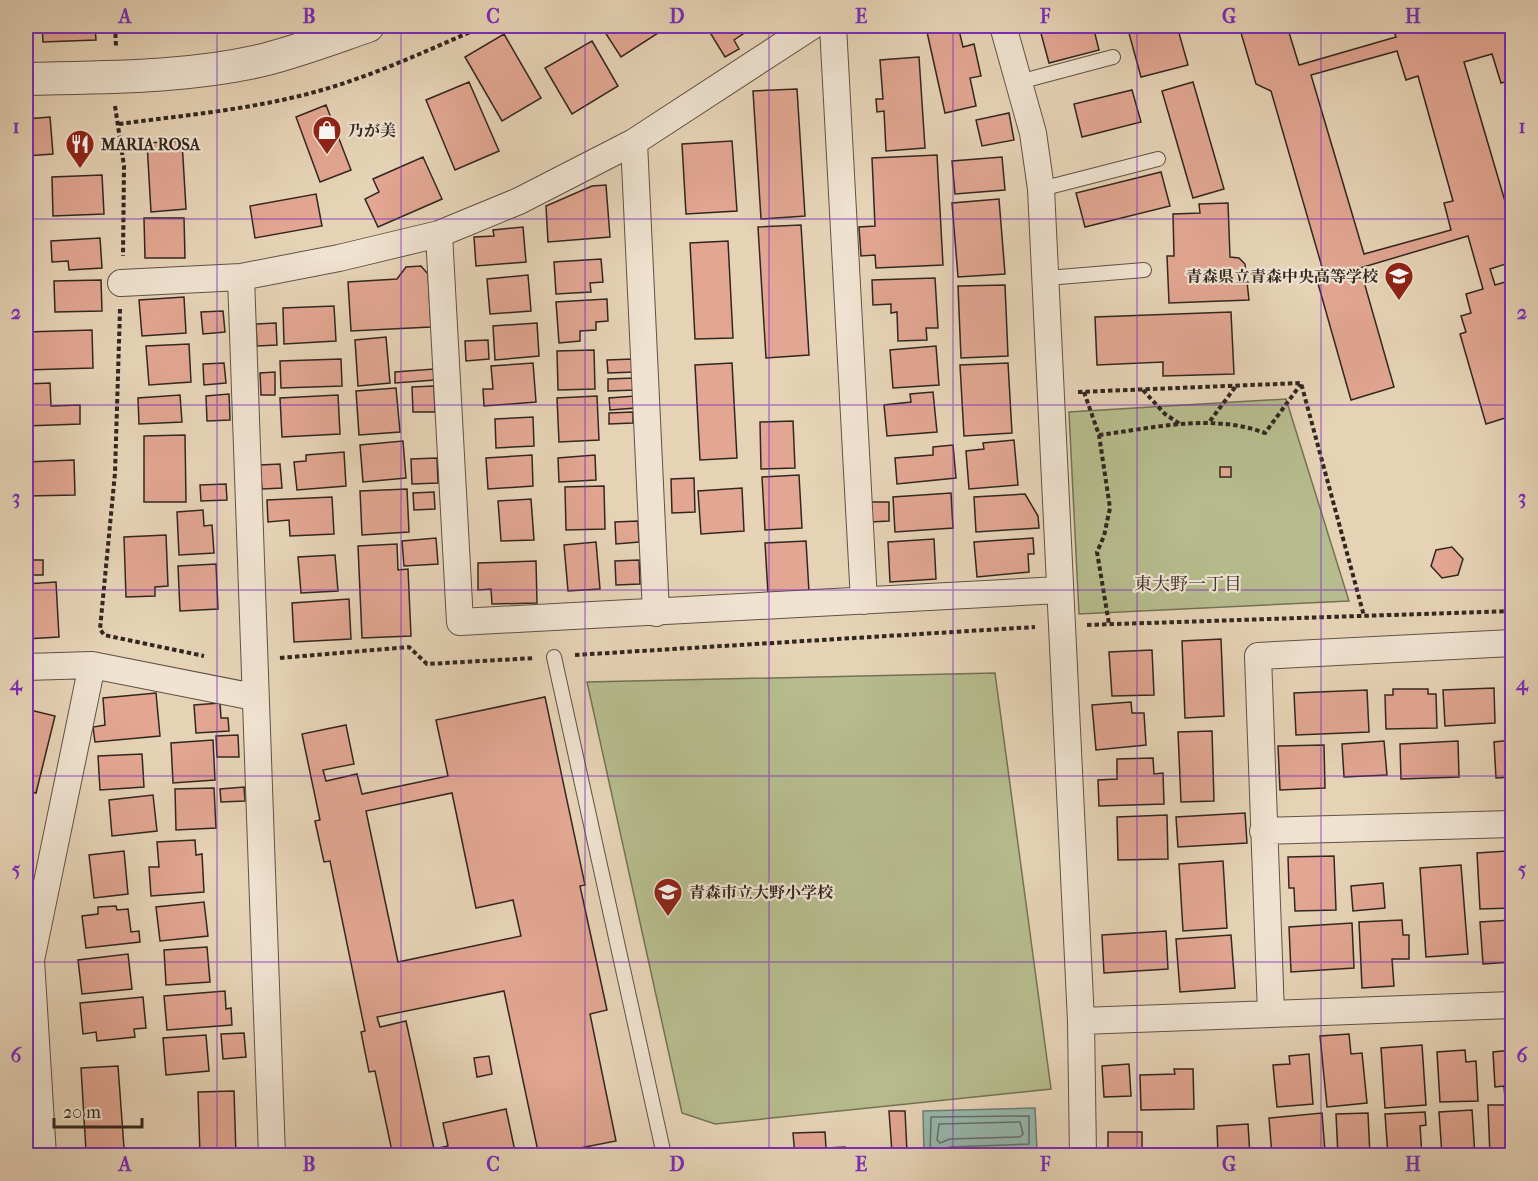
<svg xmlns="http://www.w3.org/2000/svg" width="1538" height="1181" font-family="'IM FELL French Canon','Noto Serif JP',serif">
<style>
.green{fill:#b6bc8d;stroke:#747256;stroke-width:1.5}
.water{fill:#96b8ae;stroke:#6e7e75;stroke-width:1.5}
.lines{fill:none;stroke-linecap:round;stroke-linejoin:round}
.shore{stroke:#647067;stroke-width:1.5}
.building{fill:#e2a692;stroke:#322720;stroke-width:1.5;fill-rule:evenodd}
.service-casing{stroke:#5f5246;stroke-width:16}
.minor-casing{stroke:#5f5246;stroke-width:28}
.tertiary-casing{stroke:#5f5246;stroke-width:34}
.path{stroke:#322720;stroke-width:4;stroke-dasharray:4.5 3;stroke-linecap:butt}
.service{stroke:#efe2d0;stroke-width:14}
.minor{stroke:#efe2d0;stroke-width:26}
.tertiary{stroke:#efe2d0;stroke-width:32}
.grid{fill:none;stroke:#7b2cbf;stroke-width:1.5;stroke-opacity:0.55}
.labels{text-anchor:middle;stroke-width:4.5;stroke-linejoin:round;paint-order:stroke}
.poi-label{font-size:16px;font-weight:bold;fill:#322720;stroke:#efe2d0;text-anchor:start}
.neighbourhood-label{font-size:18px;fill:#322720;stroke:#efe2d0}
.neatline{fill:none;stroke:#7b2cbf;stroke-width:2}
.grid-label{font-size:20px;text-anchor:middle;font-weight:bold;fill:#7b2cbf}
</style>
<rect width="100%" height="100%" fill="#e6d3b6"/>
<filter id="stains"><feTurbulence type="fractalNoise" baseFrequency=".00333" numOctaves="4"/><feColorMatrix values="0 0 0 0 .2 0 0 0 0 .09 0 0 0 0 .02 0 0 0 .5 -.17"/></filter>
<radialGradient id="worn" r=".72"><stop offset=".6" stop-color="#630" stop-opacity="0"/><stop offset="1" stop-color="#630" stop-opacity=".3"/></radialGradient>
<path class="green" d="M1286,399L1349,601L1079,614L1069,412Z
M995,673L1051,1089L715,1124L682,1113L587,682Z"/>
<path class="water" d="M1035,1108L1037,1150L924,1153L923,1111Z"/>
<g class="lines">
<path class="shore" d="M1020,1122L1023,1134L1020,1137L950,1139L940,1143L937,1140L939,1124Z
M930,1156L931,1117L1029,1116V1144L950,1147L945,1150L944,1156"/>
</g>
<path class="building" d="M42,26H95L96,40L43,42Z
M601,26H669L621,57Z
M706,26H746L749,30L734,40L739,49L725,57Z
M958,26L963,47L974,44L981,76L970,78L976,106L945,113L927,32Z
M1039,26H1093L1099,50L1049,63Z
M1127,26H1177L1188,65L1141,77Z
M1239,26H1287L1299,65L1396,37L1392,26H1512V48L1506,50L1512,80L1501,83L1492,54L1464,62L1507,208L1512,206V262L1490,269L1495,285L1512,280V431L1509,432L1505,418L1486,424L1460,334L1466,332L1461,316L1471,313L1466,294L1483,289L1468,236L1360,268L1394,387L1351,400L1317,280L1322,267L1271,91L1256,84ZM1397,51L1406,80L1418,76L1453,201L1444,203L1451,230L1364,254L1311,75Z
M504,34L541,98L502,121L465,57Z
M592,41L618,86L572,114L545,68Z
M919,57L925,148L886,151L884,111L877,112L876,99H883L880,60Z
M469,82L499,151L455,170L426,100Z
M1193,82L1224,189L1193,198L1162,91Z
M797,89L805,216L761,219L753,91Z
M1132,90L1141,122L1082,137L1074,104Z
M326,105L351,170L320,182L296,117Z
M1009,113L1014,140L982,146L976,120Z
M50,117L53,154L26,156V119Z
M182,141L186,209L151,212L147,143Z
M732,141L737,211L686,214L682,144Z
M937,155L943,265L876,268L875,255L861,256L859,227L875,226L872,158Z
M423,157L442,199L378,227L365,199L379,192L373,179Z
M1002,157L1005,190L955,194L952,161Z
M1161,172L1170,206L1085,227L1076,193Z
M102,175L104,214L53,216L52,177Z
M26,177H30L32,214H26Z
M606,185L610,237L548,242L546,206L592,186Z
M316,194L322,226L255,238L250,206Z
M999,199L1005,274L958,277L952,203Z
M1228,203L1230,257L1239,258L1245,264L1249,300L1169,303L1167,256H1174L1173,214L1200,213L1199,204Z
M144,218H184L185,258H145Z
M801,225L809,355L766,358L758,227Z
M523,227L526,262L476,266L474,237L494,236L493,230Z
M100,238L102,268L69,270L68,261L52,262L51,241Z
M728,241L733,338L695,339L690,243Z
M601,259L603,282L590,283L591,292L556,294L554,262Z
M421,266L428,274L431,327L351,331L348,282L397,279L406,267Z
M528,275L531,311L490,314L487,279Z
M935,278L938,328H926L927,340L898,341L897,312L891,313V304L873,305L872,280Z
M101,280L102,311L55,312L54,281Z
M1005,285L1008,356L961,358L958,286Z
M184,297L186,333L142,336L139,300Z
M607,299L608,321L596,322V330L580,331V341L559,343L556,302Z
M334,306L336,341L284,344L283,308Z
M223,311L225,332L203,334L201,312Z
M1231,312L1234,374L1163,376V362L1097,365L1095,317Z
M276,323L277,345L257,346L256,324Z
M537,323L539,356L495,360L493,326Z
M92,330L93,368L26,370V332Z
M386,337L390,383L358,386L355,340Z
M488,340L489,359L466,361L465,341Z
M189,344L191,382L149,385L146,346Z
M936,346L939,385L893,388L890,350Z
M594,350L595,389L558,390L557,351Z
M341,359L342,386L281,388L280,361Z
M633,359L634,372L608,373L607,360Z
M224,363L226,383L204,385L203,364Z
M533,363L536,402L484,406L483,389H493L491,366Z
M732,363L737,458L700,460L695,365Z
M1008,363L1012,433L964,436L960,365Z
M434,369L435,380L395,383V372Z
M275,372V395H261L260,373Z
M634,378L635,390L608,391V379Z
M50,383L51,406L80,405V424L26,426V384Z
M434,386L435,412H413L412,387Z
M396,388L400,432L359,435L356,391Z
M933,392L937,432L887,436L884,405L911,402L910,394Z
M229,394L230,420L207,421L206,396Z
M180,395L182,422L139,424L138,398Z
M338,395L340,434L282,437L280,398Z
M597,396L599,440L559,442L557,398Z
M635,396L636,408L610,410L609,398Z
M633,412V423L609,424V413Z
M533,417L534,446L496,448L495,419Z
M793,421L795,468L761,469L760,422Z
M185,435L186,502H144V436Z
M1014,440L1018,485L969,489L966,451L984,449L983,443Z
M403,441L406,478L363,482L360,445Z
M953,445L956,478L897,484L895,458L933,455V447Z
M344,452L346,486L297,490L294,462L306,461V455Z
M532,455L533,486L488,489L486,458Z
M595,455L596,480L559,482L558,458Z
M437,458L438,483L412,484L411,459Z
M74,460L75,495L28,496L26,462Z
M280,464L282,488L262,489L260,465Z
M1220,467H1231V477H1220Z
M799,475L802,528L765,530L762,477Z
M694,478L695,512L672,513L671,479Z
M226,484L227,500L201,501L200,485Z
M604,486L605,529L566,530L565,487Z
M742,488L744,531L701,534L698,491Z
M407,489L409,532L362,535L360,491Z
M434,492L435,509L414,510L413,493Z
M951,493L953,528L895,532L893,497Z
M1025,494L1038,516L1039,528L976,532L974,497Z
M332,497L334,534L290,536L289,520L268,522L267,500Z
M531,499L534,540L501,541L498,501Z
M869,502H889V521L870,522Z
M203,510L204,526L212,525L214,553L179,555L177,512Z
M638,521L639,542L616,544L615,522Z
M166,535L168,586L155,587V596L126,597L124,537Z
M436,538L438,564L404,566L402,541Z
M1033,538L1034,554H1028L1029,572L977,577L974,542Z
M934,539L936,579L890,582L888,542Z
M806,541L809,592L768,594L765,543Z
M596,542L600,589L568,591L564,545Z
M397,544L398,570L408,569L411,636L362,638L358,546Z
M1452,547L1463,559L1458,575L1442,578L1431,566L1436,550Z
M335,555L338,591L301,593L298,557Z
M26,560H43V575H26Z
M639,560L640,584L616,585L615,561Z
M536,561L537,603L492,604L491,589L478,590V563Z
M216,564L218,609L180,611L178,566Z
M56,582L59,637L26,639V584Z
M349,599L351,639L294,642L292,603Z
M1221,639L1224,716L1185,718L1182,641Z
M1152,650L1154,695L1112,696L1109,652Z
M1507,684H1512V727H1509Z
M1494,688L1495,723L1445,726L1443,690Z
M1393,689H1428V694H1436L1437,728L1386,729L1385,695H1393Z
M1367,690L1369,732L1296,735L1294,693Z
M156,693L160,736L95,742L93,727L105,725L103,698Z
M545,697L585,885L580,886L607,1010L590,1014L616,1141L539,1156L504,991L377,1017L380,1027L406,1021L434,1149L448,1146L443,1123L506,1109L516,1156H393L375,1071L369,1072L361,1032L365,1031L330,861L324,862L315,821L320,820L302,734L346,725L354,764L323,770L326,781L357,774L362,794L448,776L436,720ZM452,793L476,908L513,900L521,936L398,962L366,811Z
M1131,702L1132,713H1144L1146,745L1096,750L1092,705Z
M220,703L221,718H228L229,731L196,733L194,705Z
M26,709L55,716L36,793L26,791Z
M1212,731L1214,801L1181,802L1178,732Z
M238,735L239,757H217L216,736Z
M213,740L215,780L173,783L171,743Z
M1512,740V777L1496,778L1494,742Z
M1384,741L1387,775L1344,777L1342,744Z
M1458,741L1459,777L1401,779L1400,744Z
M1324,745L1325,788L1280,790L1278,746Z
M142,754L144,787L100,790L98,756Z
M1153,758L1154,774L1163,773L1164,804L1099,806L1098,780L1117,779V759Z
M244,787L245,801L221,802L220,789Z
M214,788L216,828L176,830L175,789Z
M153,795L157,831L112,836L109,800Z
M1245,813L1247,843L1178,847L1176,817Z
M1167,815L1168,859L1118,860L1117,817Z
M26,831L33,833L26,863Z
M195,840L196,855L202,854L204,892L151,896L149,867H159L157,842Z
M124,851L128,894L94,898L89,855Z
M1507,851L1508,877H1512V908L1480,909L1477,853Z
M1334,856L1336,910L1295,911L1294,888H1289L1288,857Z
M1223,861L1227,928L1183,931L1179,864Z
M1461,865L1468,954L1426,957L1420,868Z
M1383,883L1385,908L1353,911L1351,886Z
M204,902L208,936L160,941L156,907Z
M116,906L117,910L128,909L131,932L139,931L140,942L86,948L82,916L98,914V907Z
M1402,920L1403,935H1409V959H1392L1394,986L1362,988L1359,922Z
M1512,920V962L1483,964L1480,922Z
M1352,923L1354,968L1291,972L1289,927Z
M1166,931L1168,969L1104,973L1102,935Z
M1231,935L1235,988L1180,992L1176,939Z
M207,947L210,982L166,985L164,950Z
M128,954L132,989L82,994L78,960Z
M225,991L226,1009L231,1008L232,1025L167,1030L164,996Z
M143,997L146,1028L134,1029L135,1037L97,1041L96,1032L83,1034L80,1003Z
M244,1033L246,1057L223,1059L221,1034Z
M1349,1034L1351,1054L1362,1053L1367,1103L1327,1107L1320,1036Z
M206,1035L209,1071L166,1075L163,1038Z
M1422,1045L1426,1105L1385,1108L1381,1048Z
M1465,1050L1466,1062L1476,1061L1478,1101L1440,1102L1437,1052Z
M1512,1050V1097L1505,1098L1504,1086L1495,1087L1493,1052Z
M1309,1054L1313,1104L1277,1107L1273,1065L1290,1064L1289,1056Z
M489,1056L492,1074L477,1077L474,1058Z
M1129,1064L1131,1096L1104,1097L1102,1066Z
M118,1066L124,1148L86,1151L81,1068Z
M1174,1069H1193L1194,1109L1141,1110L1140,1075L1175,1074Z
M234,1091L236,1156H200L198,1092Z
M1488,1105H1512V1156H1490Z
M1472,1110L1475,1156H1442L1439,1112Z
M889,1111H905L907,1152L892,1153Z
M1425,1112L1426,1125L1420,1126L1422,1156H1388L1385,1114Z
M1322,1113L1325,1151L1272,1156L1269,1118Z
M1368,1113L1370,1156H1338L1336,1114Z
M1248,1124L1250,1156H1218L1217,1126Z
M825,1132L826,1148L845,1147L846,1156H795L793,1133Z
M1108,1132H1142V1156H1108Z"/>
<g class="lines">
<g class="service-casing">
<path id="service" d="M1019,82L1113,57
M1041,189L1158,159
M1047,278L1144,270
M554,657L664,1155L661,1156"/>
</g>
<g class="minor-casing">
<path id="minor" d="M833,26L864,601
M1003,26L1033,133L1041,189L1081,1021L1083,1156
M634,142L656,613
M439,234L460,622L1059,590
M241,277L272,1156
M121,283L241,277L339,258L439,234L519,201L634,142L812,26
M26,667L92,665L254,697
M1263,831L1512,824
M1271,1014L1258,656L1512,643
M1081,1021L1512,1005
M43,1156L31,960L92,665"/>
</g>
<g class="tertiary-casing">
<path id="tertiary" d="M26,79C104,77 186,78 263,60C299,51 333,38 368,26"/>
</g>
<path class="path" d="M115,26L116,46
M115,29L151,26
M115,106L124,166L123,256
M119,124C186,115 256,109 322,90C378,74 430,49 484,26
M120,309L115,473L100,629L104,635L204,656
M1143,390L1165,414L1180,424
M1078,392L1301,383L1364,616
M1084,392L1099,435L1110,508L1104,536L1097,552L1109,624
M1210,421L1236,386
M1099,435C1154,428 1212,413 1265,433L1301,384
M1087,625L1512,611
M575,655L1035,627
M280,658L409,647L427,664L535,658"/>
<use href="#service" class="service"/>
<use href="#minor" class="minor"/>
<use href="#tertiary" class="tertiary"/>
</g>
<path class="grid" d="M217,26V1156M401,26V1156M585,26V1156M769,26V1156M953,26V1156M1137,26V1156M1321,26V1156M26,219H1512M26,405H1512M26,590H1512M26,776H1512M26,962H1512"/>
<defs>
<g id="shop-pin" transform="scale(1.5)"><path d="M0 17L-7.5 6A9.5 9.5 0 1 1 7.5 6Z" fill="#8f2418" stroke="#efe2d0"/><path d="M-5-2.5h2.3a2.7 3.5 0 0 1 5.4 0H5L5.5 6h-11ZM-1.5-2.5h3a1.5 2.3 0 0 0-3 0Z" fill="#fff"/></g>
<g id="restaurant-pin" transform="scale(1.5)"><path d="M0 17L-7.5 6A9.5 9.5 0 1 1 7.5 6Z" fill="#8f2418" stroke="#efe2d0"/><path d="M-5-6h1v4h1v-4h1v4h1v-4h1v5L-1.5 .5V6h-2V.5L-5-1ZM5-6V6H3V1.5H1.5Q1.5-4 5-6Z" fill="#fff"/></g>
<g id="school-pin" transform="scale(1.5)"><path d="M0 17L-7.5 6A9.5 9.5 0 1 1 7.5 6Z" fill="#8f2418" stroke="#efe2d0"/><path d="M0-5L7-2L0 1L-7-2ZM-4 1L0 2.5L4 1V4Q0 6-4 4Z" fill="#fff"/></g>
</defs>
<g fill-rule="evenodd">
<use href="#shop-pin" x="327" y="130"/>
<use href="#restaurant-pin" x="80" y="144"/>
<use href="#school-pin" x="1399" y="276"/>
<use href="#school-pin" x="668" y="892"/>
</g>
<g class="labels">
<g class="poi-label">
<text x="348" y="136">乃が美</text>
<text x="101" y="150">MARIA ROSA</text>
<text x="1378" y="282" text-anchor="end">青森県立青森中央高等学校</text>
<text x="689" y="898">青森市立大野小学校</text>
</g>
<g class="neighbourhood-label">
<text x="1188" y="590">東大野一丁目</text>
</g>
</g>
<rect width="1538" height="1181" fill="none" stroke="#e6d3b6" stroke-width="66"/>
<path d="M54 1118v9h88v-9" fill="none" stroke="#322720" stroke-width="3"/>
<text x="63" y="1118" font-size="18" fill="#322720" stroke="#efe2d0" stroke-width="4.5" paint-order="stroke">20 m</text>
<rect x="33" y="33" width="1472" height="1115" class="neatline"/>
<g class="grid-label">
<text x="125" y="23">A</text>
<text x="309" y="23">B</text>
<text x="493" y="23">C</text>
<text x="677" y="23">D</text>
<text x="861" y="23">E</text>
<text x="1045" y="23">F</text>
<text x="1229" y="23">G</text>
<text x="1413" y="23">H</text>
<text x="16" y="133">1</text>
<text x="1522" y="133">1</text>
<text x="16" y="319">2</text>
<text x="1522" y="319">2</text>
<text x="16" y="504">3</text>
<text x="1522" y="504">3</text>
<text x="16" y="690">4</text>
<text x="1522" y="690">4</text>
<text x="16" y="876">5</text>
<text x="1522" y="876">5</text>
<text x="16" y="1062">6</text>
<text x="1522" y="1062">6</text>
<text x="125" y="1171">A</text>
<text x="309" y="1171">B</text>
<text x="493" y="1171">C</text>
<text x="677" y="1171">D</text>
<text x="861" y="1171">E</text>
<text x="1045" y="1171">F</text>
<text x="1229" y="1171">G</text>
<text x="1413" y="1171">H</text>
</g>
<rect width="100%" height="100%" filter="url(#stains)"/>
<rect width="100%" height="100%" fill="url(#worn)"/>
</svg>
